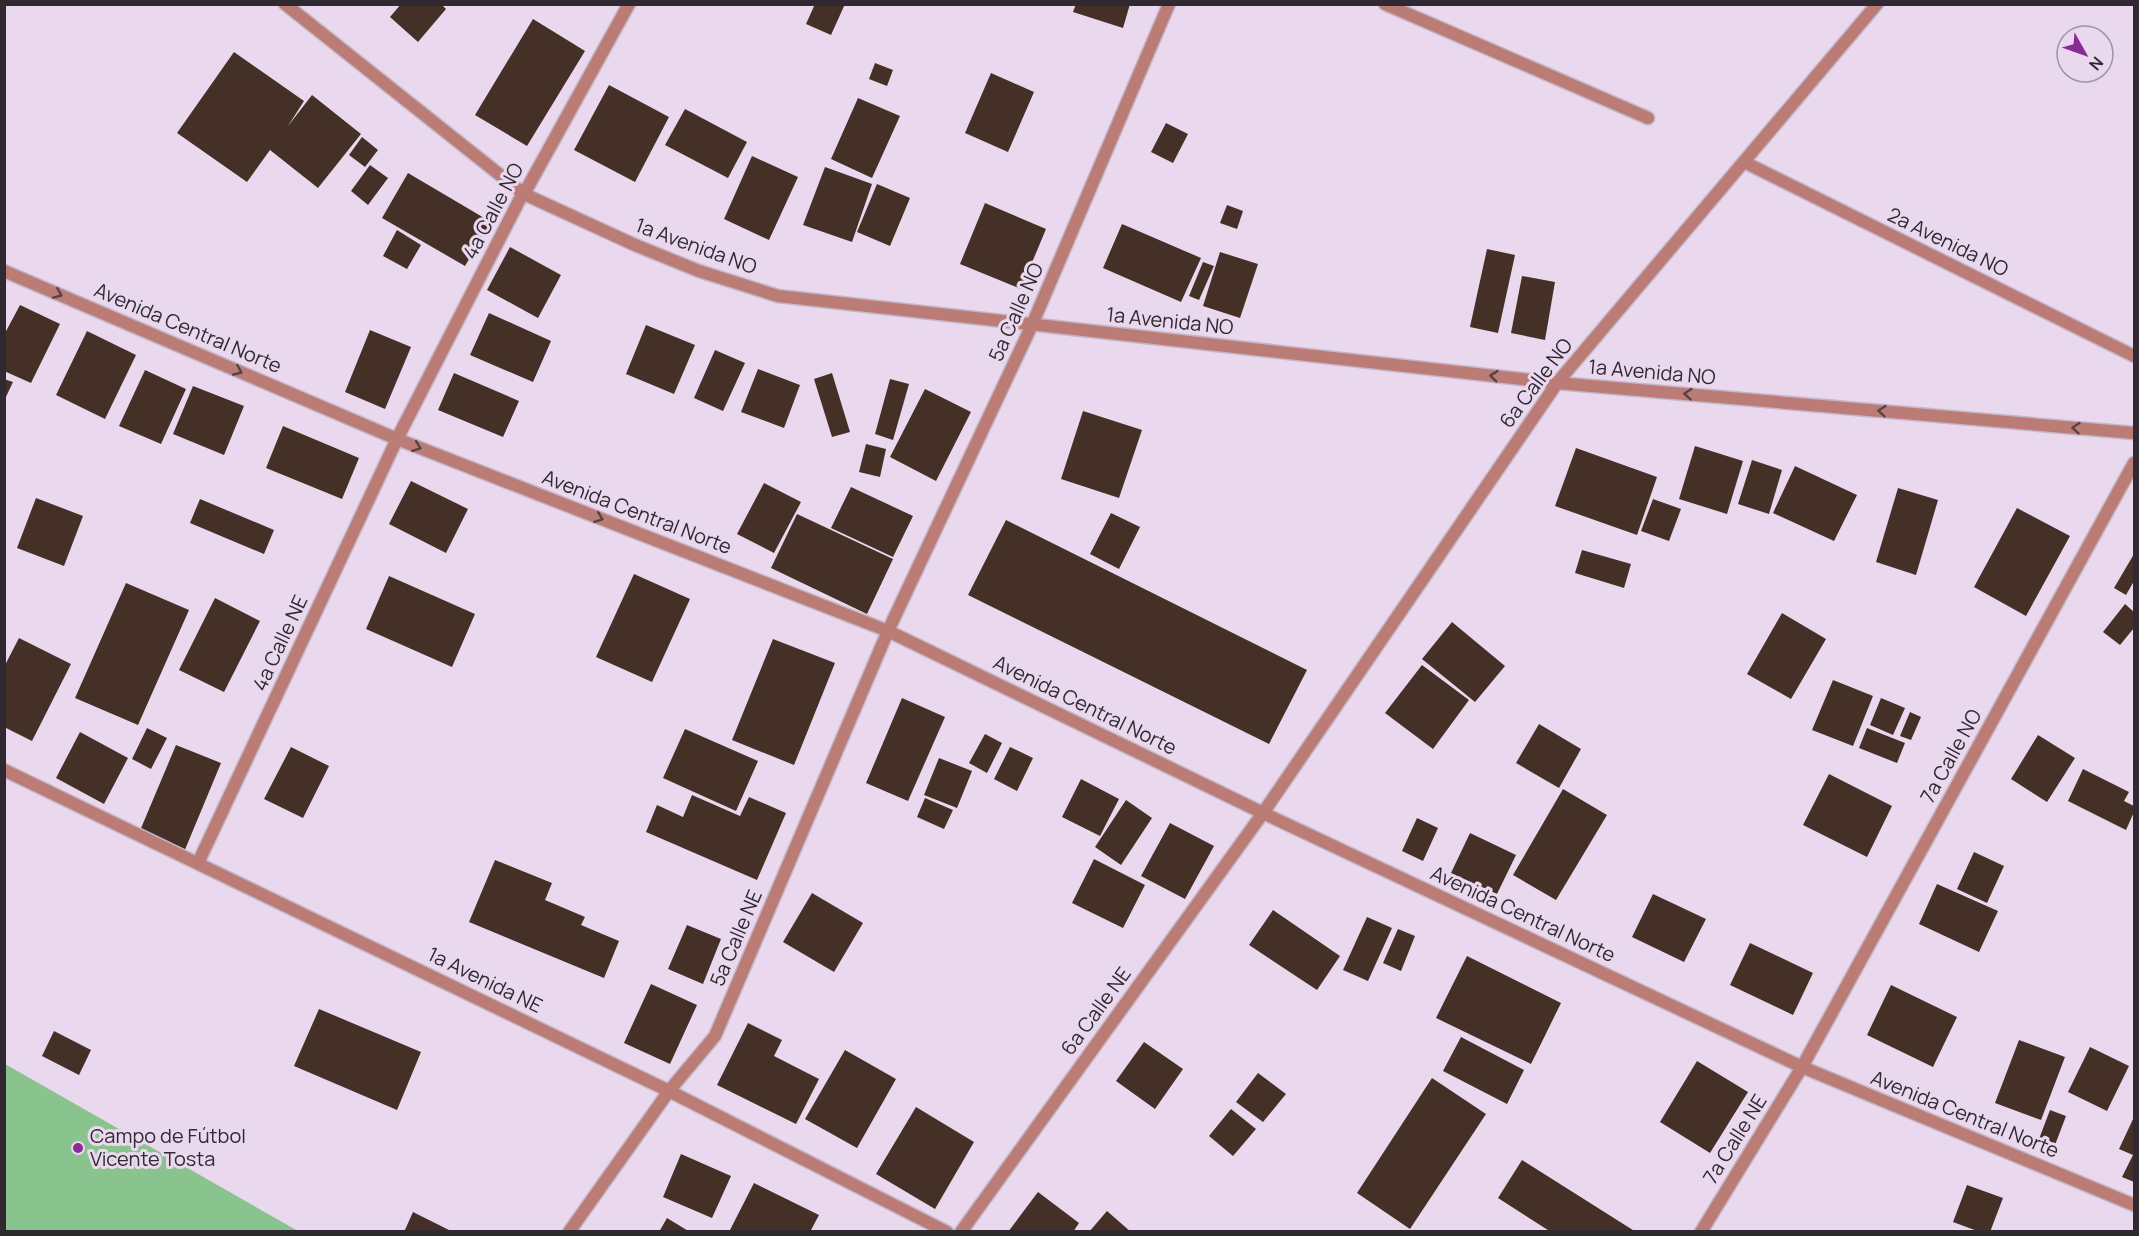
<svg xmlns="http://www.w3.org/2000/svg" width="2139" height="1236" font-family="Manrope,sans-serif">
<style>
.green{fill:#89c38d}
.building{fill:#453028}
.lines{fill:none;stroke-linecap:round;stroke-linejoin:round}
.minor-casing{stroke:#c5b6c8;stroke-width:15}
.tertiary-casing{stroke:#c5b6c8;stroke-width:15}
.minor{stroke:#ba7c75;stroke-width:12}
.tertiary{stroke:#ba7c75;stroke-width:12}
.oneway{stroke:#594246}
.poi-dot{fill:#892b95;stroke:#ead9ee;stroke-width:2}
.labels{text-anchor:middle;stroke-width:6;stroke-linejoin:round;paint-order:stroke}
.street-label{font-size:20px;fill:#302932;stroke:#ead9ee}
.poi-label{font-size:20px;fill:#302932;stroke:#ead9ee;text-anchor:start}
</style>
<rect width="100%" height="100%" fill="#ead9ee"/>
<path class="green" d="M4,1064H5L298,1231H5Z"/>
<path class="building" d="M401,4H441L446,9L418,42L390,17Z
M815,4H845L831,35L806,24Z
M1076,4H1130L1123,28L1073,12Z
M533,19L585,51L527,146L475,115Z
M234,52L304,101L288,126L312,95L361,134L318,188L270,150L247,182L177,133Z
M875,63L893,70L887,86L869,79Z
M991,73L1034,92L1008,152L965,133Z
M609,85L669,117L635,182L574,150Z
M858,98L900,116L872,178L831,159Z
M685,109L747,142L728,178L665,145Z
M1166,123L1188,134L1173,163L1151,152Z
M362,137L378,150L365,167L349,155Z
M752,156L798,177L769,240L724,219Z
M370,165L388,178L368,205L351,191Z
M825,167L872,184L852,242L803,225Z
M408,173L491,222L465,266L382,218Z
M877,184L910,198L890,246L857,232Z
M985,203L1046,229L1021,289L960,264Z
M1227,205L1243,211L1237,229L1220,223Z
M1122,224L1201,258L1181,302L1103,268Z
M397,230L421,245L407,269L383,256Z
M510,247L561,275L538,318L487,290Z
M1487,249L1515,255L1498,333L1470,327Z
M1220,252L1258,264L1240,318L1203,306Z
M1203,262L1214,266L1199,300L1189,296Z
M1522,276L1555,282L1545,340L1511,333Z
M20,305L60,324L31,383L4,371V335Z
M489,313L551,341L533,382L470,355Z
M646,325L695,345L674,394L626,374Z
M370,330L411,347L385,409L345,392Z
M87,331L136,355L105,419L56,395Z
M715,350L745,363L723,411L694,398Z
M758,369L800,385L784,428L741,412Z
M145,370L186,389L161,444L119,426Z
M454,373L519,401L503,437L438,410Z
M832,373L850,432L832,437L814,379Z
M4,379L13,382L4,401Z
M890,379L909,384L893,440L875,434Z
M193,386L244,406L224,455L173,434Z
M925,389L971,412L936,481L890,457Z
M1083,411L1142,430L1119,498L1061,479Z
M283,426L359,458L342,499L266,468Z
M866,444L886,449L880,477L859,472Z
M1695,446L1743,461L1727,514L1679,499Z
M1576,448L1657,477L1637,535L1555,506Z
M1752,460L1782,470L1769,514L1738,504Z
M1795,466L1857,495L1834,541L1773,513Z
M411,481L468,509L446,553L389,524Z
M764,483L801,502L774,553L737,534Z
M851,487L913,516L893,557L831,528Z
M1898,488L1938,500L1916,575L1876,562Z
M36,498L83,516L64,566L17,548Z
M200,499L274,530L264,554L190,523Z
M1653,499L1681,509L1669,541L1641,531Z
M2017,508L2070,536L2026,616L1974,587Z
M1111,513L1140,527L1119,569L1090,554Z
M797,514L893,559L867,614L771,568Z
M1006,520L1307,670L1269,744L968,595Z
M1582,550L1631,564L1624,588L1575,573Z
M2134,554V581L2126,595L2114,588Z
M634,574L690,599L652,682L596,657Z
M389,576L475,614L452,667L366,629Z
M126,583L189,610L138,725L75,698Z
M215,598L260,621L224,692L179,670Z
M2125,604L2134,612V628L2120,645L2103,632Z
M1782,613L1826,639L1791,699L1747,674Z
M1452,622L1505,666L1475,702L1422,659Z
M19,638L71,664L32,741L4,727V667Z
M773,639L835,663L794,765L732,740Z
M1422,665L1469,700L1433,749L1385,713Z
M1833,680L1873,696L1853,746L1812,730Z
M902,698L945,717L908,801L866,783Z
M1881,698L1905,708L1893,735L1870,725Z
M1910,712L1921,717L1911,740L1900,736Z
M1539,724L1581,749L1559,788L1516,763Z
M147,728L167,738L151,769L132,759Z
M1867,728L1905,743L1897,763L1859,748Z
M685,729L758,761L736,811L663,778Z
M80,732L128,758L104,804L56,778Z
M985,734L1002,743L987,773L969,763Z
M2038,735L2075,758L2047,802L2011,779Z
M176,745L221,763L184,852L139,833Z
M291,747L329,766L303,818L264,799Z
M1010,747L1033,758L1017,791L994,779Z
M939,758L972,771L957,808L924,795Z
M2083,769L2129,792L2124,801L2134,806V812L2126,830L2068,801Z
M1829,774L1892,806L1867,857L1803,825Z
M1081,779L1119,799L1100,836L1062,817Z
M1563,789L1607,815L1556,900L1513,875Z
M692,795L740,816L749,797L786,813L757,880L646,832L657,805L683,817Z
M925,798L953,810L944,829L917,817Z
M1126,800L1152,818L1121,865L1095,847Z
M1417,818L1438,828L1423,861L1402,851Z
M1170,823L1214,846L1185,899L1141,876Z
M1470,833L1516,855L1497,894L1451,873Z
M1974,852L2004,866L1987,903L1957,889Z
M1094,859L1145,885L1123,928L1072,903Z
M495,860L552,883L545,900L585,917L581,925L619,941L604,978L469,922Z
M1937,884L1998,911L1979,952L1919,924Z
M812,893L863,923L834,972L783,942Z
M1653,894L1706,919L1684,962L1632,937Z
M1273,910L1340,956L1317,990L1249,945Z
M1367,917L1392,928L1368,981L1343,970Z
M687,925L721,939L703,984L668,969Z
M1398,929L1415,936L1401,971L1383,963Z
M1750,943L1813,973L1793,1015L1730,985Z
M1467,956L1561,1003L1531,1064L1436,1018Z
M651,984L697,1005L670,1064L624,1043Z
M1891,985L1957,1017L1933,1067L1867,1035Z
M319,1009L421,1052L397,1110L294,1066Z
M748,1023L782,1040L774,1056L819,1079L796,1124L717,1085Z
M54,1031L91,1050L79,1075L42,1056Z
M1461,1037L1524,1070L1507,1104L1443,1071Z
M2019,1040L2065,1057L2041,1120L1995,1103Z
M1144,1042L1183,1069L1155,1109L1116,1081Z
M2090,1047L2129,1066L2107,1111L2068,1092Z
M845,1050L896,1079L857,1148L805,1119Z
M1697,1061L1748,1092L1710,1153L1660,1122Z
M1258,1073L1286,1094L1263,1122L1236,1102Z
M1432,1078L1486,1114L1410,1229L1357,1193Z
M916,1107L974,1142L935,1209L876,1174Z
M1231,1109L1256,1129L1233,1156L1209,1136Z
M2050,1110L2066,1116L2055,1145L2039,1139Z
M2134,1117V1182L2122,1177L2133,1155L2119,1149Z
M681,1154L731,1176L712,1218L663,1197Z
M1522,1160L1636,1232H1551L1498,1198Z
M754,1183L819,1215L810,1232L730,1230Z
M1967,1185L2003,1198L1990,1232H1980L1953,1222Z
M1038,1192L1079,1223L1073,1232H1008Z
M1107,1211L1131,1232H1089Z
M413,1212L453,1232H404Z
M667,1218L690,1232H659Z"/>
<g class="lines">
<g class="minor-casing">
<path id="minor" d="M1385,4L1648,118
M1744,162L2134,356
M4,770L669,1091L947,1232
M198,863L397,439L522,195L524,194L629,4
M569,1232L669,1091L715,1036L888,631L1032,325L1169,4
M961,1232L1263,813L1557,383L1877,4
M1701,1232L1802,1067L2134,463"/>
</g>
<g class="tertiary-casing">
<path id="tertiary" d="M285,4L524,194L635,245L699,271L778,296L1557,383L2134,433
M4,271L397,439L888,631L1263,813L1802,1067L2134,1205"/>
</g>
<use href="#minor" class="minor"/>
<use href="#tertiary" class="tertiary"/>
</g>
<defs><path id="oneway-chevron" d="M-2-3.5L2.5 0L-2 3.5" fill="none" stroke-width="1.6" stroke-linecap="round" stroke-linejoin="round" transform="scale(1.5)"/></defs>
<g class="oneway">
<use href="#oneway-chevron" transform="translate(58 294) rotate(23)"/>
<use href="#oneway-chevron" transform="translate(238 371) rotate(23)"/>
<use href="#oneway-chevron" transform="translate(1494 376) rotate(-174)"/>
<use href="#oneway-chevron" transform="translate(1688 394) rotate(-175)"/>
<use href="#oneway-chevron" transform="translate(1882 411) rotate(-175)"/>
<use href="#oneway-chevron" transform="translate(2076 428) rotate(-175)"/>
<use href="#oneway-chevron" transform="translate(417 447) rotate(21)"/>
<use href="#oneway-chevron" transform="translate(599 518) rotate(21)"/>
</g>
<circle class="poi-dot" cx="78" cy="1148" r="6"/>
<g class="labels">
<g class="street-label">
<text transform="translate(493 211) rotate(-62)" y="7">4a Calle NO</text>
<text transform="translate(1948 242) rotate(26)" y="7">2a Avenida NO</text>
<text transform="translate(696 246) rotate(20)" y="7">1a Avenida NO</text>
<text transform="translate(1016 312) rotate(-66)" y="7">5a Calle NO</text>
<text transform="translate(1170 321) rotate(6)" y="7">1a Avenida NO</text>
<text transform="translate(188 328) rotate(23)" y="7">Avenida Central Norte</text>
<text transform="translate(1652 372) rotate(5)" y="7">1a Avenida NO</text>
<text transform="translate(1536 383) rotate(-53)" y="7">6a Calle NO</text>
<text transform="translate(637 512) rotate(21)" y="7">Avenida Central Norte</text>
<text transform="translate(280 643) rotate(-65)" y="7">4a Calle NE</text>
<text transform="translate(1085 705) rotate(26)" y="7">Avenida Central Norte</text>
<text transform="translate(1951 756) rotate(-61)" y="7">7a Calle NO</text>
<text transform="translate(1523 914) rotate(25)" y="7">Avenida Central Norte</text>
<text transform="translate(736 938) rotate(-67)" y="7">5a Calle NE</text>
<text transform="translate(485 980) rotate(26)" y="7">1a Avenida NE</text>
<text transform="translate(1096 1011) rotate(-54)" y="7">6a Calle NE</text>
<text transform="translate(1965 1114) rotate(22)" y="7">Avenida Central Norte</text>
<text transform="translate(1735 1139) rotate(-58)" y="7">7a Calle NE</text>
</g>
<g class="poi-label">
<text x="90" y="1143">Campo de Fútbol<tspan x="90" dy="23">Vicente Tosta</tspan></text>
</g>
</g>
<rect width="2139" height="1236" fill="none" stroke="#302932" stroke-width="12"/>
<g transform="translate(2085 54) rotate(130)"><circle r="28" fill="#ead9ee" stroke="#a093a3" stroke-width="1.5"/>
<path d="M0-4.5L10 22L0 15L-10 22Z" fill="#892b95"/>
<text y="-9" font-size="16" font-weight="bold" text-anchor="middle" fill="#302932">N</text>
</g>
</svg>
